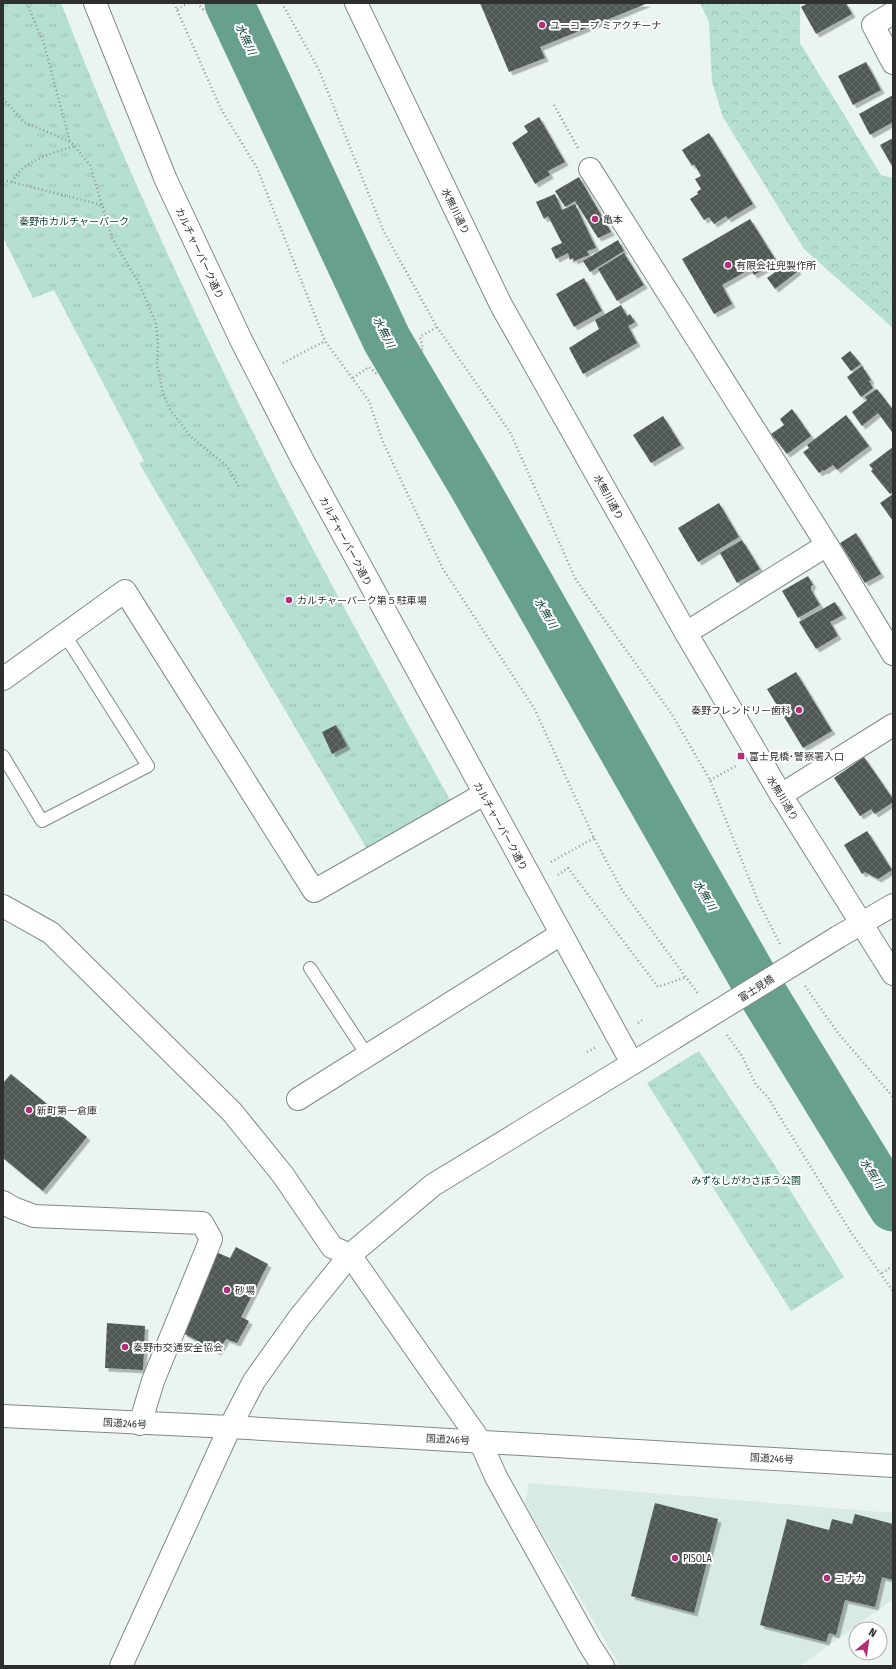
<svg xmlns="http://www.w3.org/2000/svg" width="896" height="1669" font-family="'Fira Sans Condensed','Noto Sans JP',sans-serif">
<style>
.built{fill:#d8eae4}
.forest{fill:url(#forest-crowns)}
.park{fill:url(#park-tufts)}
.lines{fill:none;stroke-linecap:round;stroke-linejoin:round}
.river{stroke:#67a08e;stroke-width:49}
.building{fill:url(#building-cross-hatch);filter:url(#shadow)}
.service-casing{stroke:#818a86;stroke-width:14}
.minor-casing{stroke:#818a86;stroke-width:24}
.tertiary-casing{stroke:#818a86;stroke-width:24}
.trunk-casing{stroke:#818a86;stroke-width:24}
.path{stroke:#909794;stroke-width:2.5;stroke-dasharray:1 3;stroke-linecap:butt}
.service{stroke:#fff;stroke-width:12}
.minor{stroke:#fff;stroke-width:22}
.tertiary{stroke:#fff;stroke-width:22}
.trunk{stroke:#fff;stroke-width:22}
.tertiary-bridge-casing{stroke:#818a86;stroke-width:24;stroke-linecap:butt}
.tertiary-bridge{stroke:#fff;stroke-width:22}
.poi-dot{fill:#b22e75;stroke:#fff;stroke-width:1.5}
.labels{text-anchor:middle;stroke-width:4;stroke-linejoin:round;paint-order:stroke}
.poi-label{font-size:10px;fill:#2d302f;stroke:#fff;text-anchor:start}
.street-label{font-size:10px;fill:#2d302f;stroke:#fff}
.park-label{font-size:10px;fill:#073c2f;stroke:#fff}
.water-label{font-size:11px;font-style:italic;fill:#0f4235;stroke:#fff}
</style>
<defs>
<pattern id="forest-crowns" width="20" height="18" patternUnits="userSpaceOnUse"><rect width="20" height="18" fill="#b5dfd1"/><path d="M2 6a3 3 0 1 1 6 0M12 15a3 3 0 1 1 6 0" fill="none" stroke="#9cc0b4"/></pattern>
<pattern id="park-tufts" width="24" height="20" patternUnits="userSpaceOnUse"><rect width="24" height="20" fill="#b5dfd1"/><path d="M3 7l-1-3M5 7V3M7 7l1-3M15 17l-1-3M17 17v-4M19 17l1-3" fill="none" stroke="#9cc0b4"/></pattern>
<pattern id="building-cross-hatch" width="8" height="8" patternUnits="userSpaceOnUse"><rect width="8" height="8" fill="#505855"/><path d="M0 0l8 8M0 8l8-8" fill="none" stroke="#666d6b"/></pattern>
<filter id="shadow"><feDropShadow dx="3.5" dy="3.5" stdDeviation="0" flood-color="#0004"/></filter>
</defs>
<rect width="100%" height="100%" fill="#eaf4f0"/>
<path class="built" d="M529,1483L893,1513V1599L800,1666H620L525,1504Z"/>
<path class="forest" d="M700,3H800V43L881,175L893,178V328L804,249L723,117L712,82L709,22Z"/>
<path class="park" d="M3,3H61C125,168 200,328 280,486C334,592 393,696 450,800L367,849L139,463L144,461L54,290L33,298L3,237Z
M699,1051L772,1161L844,1277L791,1311L647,1083Z"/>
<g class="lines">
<path class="river" d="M229,3L387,340L474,487L756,983L893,1207"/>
</g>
<path class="building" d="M480,3H648L540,47L545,58L509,72Z
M808,3H846L852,14L816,34L801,7Z
M866,62L881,90L853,105L838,76Z
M893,95V122L870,135L859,114Z
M539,117L565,162L548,171L550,175L535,184L512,143L528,132L524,126Z
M709,133L753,204L728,219L726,216L714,224L709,217L704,220L690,199L698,194L697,192L701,189L695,179L701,176L694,164L692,166L682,150Z
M893,138V168L880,145Z
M579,177L611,232L598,238L575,201L565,207L555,191Z
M555,194L562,210L575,204L596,248L587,251L589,255L574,261L573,258L570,260L568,253L556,259L551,248L562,243L548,216L544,219L536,202Z
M750,219L777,262L754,275L750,269L722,285L732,304L714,314L682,259Z
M618,240L624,251L590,272L583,261Z
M624,253L644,285L617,301L598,269Z
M790,261L798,271L775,289L767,278Z
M584,278L602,311L574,327L556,294Z
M621,305L627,316L630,314L635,322L628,326L637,343L583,374L569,348L599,329L595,320Z
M850,351L861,364L851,371L841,358Z
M862,366L871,380L869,381L873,388L861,397L847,377Z
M877,389L893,410L892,432L878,413L862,426L852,412L867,400L865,397Z
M792,409L811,436L787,454L771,434L784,425L780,419Z
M846,415L869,446L837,470L833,465L824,471L823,470L819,473L803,452L809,448L807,445Z
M663,416L681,445L651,463L633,435Z
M893,447V492L890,494L871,471L873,469L869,465Z
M893,494V521L880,503Z
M719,503L739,537L698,562L678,528Z
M856,533L881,574L865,583L840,543Z
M742,540L760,569L737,583L720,553Z
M808,576L813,585L811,586V590L820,605L798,618L782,591Z
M835,602L843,615L830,622L838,636L816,649L799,622Z
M796,672L832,731L803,748L767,689Z
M336,725L347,746L332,754L322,732Z
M864,757L893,799V802L875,814L871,809L860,816L834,778Z
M867,831L892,870L878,879L865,872L862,874L844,845Z
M11,1074L87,1137L43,1191L3,1158V1083Z
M236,1247L268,1264L241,1317L249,1321L237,1343L226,1339L218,1352L183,1333L216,1252L230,1258Z
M107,1323L145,1326L143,1370L105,1368Z
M655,1503L718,1519L694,1613L631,1596Z
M855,1514L893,1524V1580L882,1577L875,1607L845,1600L836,1635L829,1633L826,1642L760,1625L787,1519L829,1530L832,1519L852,1524Z"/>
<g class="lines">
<g class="service-casing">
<path id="service" d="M3,756L42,821L148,766L65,635
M310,968L367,1055"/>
</g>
<g class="minor-casing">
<path id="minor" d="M893,13L873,25L893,63
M590,169L827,545L893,654
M686,633L827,545
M3,679L125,591L314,891L484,794
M781,795L893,725
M3,906L51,933L232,1112L283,1175L332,1247L350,1255L480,1441L496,1477L590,1646L603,1666
M298,1099L561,934
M3,1202L13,1208L34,1216L202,1223L211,1239L153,1381L140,1424"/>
</g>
<g class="tertiary-casing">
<path id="tertiary" d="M95,3L166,180L241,340L302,459L632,1063
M356,3L501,305L686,633L781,795L893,974
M838,937L893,905
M121,1666L230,1427L254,1381L299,1318L350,1255L433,1185L674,1038"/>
</g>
<g class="trunk-casing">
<path id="trunk" d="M3,1416L230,1427L893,1466"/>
</g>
<path class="path" d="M27,3L44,44L70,142
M174,3L221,109L257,168L325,341L369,401L383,442L443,569L534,708L594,838L622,890L699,995
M197,3L203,9L214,3
M282,3L319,70L384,232L437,327L510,432L576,580L671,713L710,780L758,901L780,944
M177,9L189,3
M3,99L24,122L71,142L90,165L112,238L140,285L156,324L158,344L157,364L163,393L169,408L190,436L227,466L240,489
M554,105L578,148
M3,180L102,205
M12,182C24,159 52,154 74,146
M283,363L325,341
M353,378L369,367L376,373L423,349L420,337L437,327
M710,780L736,766
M551,862L594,838
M558,875L568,868L658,987L686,977
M805,986L838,1033L893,1097
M638,1023L644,1019
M727,1035L742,1056L756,1085L767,1096L852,1234L893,1291
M587,1052L596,1047
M882,1273L893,1266"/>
<use href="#service" class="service"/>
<use href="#minor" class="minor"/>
<use href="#tertiary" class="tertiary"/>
<use href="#trunk" class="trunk"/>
<g class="tertiary-bridge-casing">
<path id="tertiary-bridge" d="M674,1038L838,937"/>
</g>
<use href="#tertiary-bridge" class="tertiary-bridge"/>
</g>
<g class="poi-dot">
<circle cx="542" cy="25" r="4"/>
<circle cx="595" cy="219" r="4"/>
<circle cx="728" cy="265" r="4"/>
<circle cx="289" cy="600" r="4"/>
<circle cx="799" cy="710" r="4"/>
<rect x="737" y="752" width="8" height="8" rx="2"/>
<circle cx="29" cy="1110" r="4"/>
<circle cx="227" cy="1290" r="4"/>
<circle cx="125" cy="1347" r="4"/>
<circle cx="675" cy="1558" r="4"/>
<circle cx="827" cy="1578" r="4"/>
</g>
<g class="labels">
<g class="poi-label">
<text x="550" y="29">ユーコープ ミアクチーナ</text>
<text x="603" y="223">亀本</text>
<text x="736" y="269">有限会社兜製作所</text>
<text x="297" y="604">カルチャーパーク第５駐車場</text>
<text x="791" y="714" text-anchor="end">秦野フレンドリー歯科</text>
<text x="749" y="760">富士見橋･警察署入口</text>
<text x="37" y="1114">新町第一倉庫</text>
<text x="235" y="1294">砂場</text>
<text x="133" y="1351">秦野市交通安全協会</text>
<text x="683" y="1562">PISOLA</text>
<text x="835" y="1582">コナカ</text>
</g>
<g class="street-label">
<text transform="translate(456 211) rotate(64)" y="4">水無川通り</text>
<text transform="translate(200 253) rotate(65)" y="4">カルチャーパーク通り</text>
<text transform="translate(609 497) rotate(61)" y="4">水無川通り</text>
<text transform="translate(346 541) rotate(62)" y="4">カルチャーパーク通り</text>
<text transform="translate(783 798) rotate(59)" y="4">水無川通り</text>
<text transform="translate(501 826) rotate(61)" y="4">カルチャーパーク通り</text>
<text transform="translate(756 988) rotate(-32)" y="4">富士見橋</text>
<text transform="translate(125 1423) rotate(3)" y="4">国道246号</text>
<text transform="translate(448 1439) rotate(3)" y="4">国道246号</text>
<text transform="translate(772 1458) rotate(3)" y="4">国道246号</text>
</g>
<g class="park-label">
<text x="74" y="225">秦野市カルチャーパーク</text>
<text x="746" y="1184">みずなしがわさぼう公園</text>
</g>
<g class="water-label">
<text transform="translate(246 39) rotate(65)" y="4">水無川</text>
<text transform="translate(384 332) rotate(63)" y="4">水無川</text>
<text transform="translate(546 613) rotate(60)" y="4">水無川</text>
<text transform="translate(705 895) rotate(60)" y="4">水無川</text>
<text transform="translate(872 1173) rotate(58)" y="4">水無川</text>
</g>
</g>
<rect width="896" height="1669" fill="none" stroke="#2d302f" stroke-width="8"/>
<g transform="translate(868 1641) rotate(29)"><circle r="19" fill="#ffffff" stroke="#abacac"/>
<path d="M0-3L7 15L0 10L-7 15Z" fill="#b22e75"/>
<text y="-6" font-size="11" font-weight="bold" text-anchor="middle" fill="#2d302f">N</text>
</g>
</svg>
